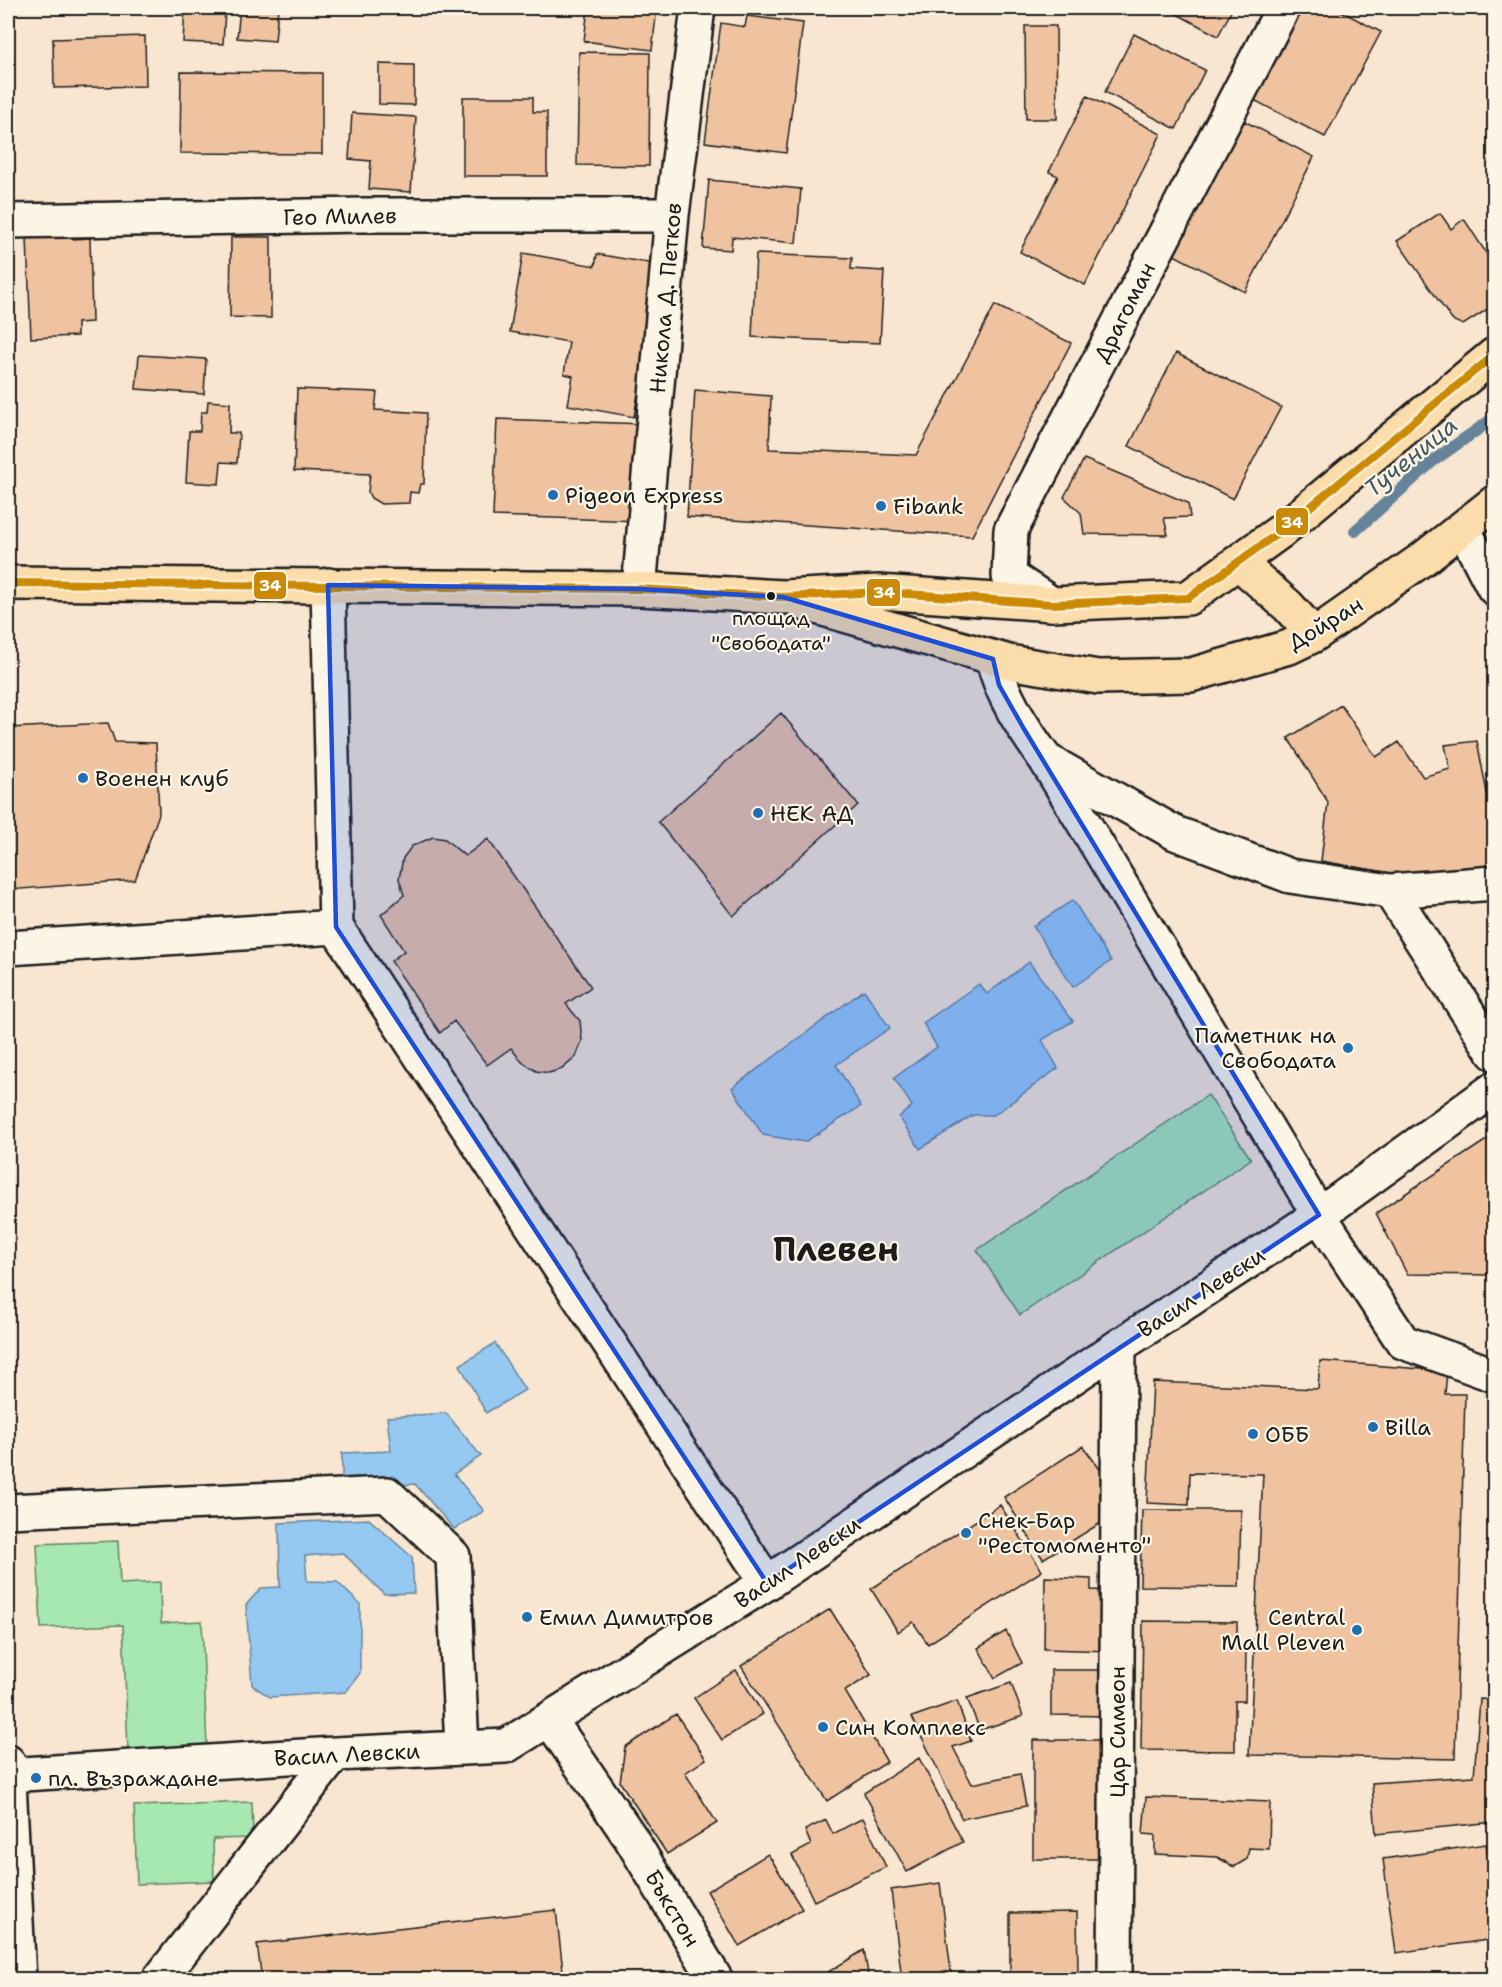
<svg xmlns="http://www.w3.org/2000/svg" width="1502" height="1987" font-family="'Shantell Sans',sans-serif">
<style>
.green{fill:#a7e7b0;stroke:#628266;stroke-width:1.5}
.water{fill:#95c9f2;stroke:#65849c;stroke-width:1.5}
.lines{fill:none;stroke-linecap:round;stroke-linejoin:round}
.stream{stroke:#65849c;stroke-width:12}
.building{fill:#f0c3a0;stroke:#1c1c1c;stroke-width:1.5}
.minor-casing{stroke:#1c1c1c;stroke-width:38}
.major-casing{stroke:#1c1c1c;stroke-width:38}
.minor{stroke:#fcf5e5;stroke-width:33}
.major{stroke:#fbdcab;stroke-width:33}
.bus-1-casing{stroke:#fcf5e5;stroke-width:12}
.bus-1{stroke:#cb8a06;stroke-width:8}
.marked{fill:#1d4ed8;fill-opacity:0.2;stroke:#1d4ed8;stroke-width:4.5;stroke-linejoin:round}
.poi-dot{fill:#1f6fb2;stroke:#fcf5e5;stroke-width:2}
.bus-dot{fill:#1c1c1c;stroke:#fcf5e5;stroke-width:2}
.labels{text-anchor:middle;stroke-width:4.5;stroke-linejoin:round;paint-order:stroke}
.bus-label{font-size:20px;fill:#1c1c1c;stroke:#fcf5e5}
.street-label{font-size:22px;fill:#1c1c1c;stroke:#fcf5e5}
.poi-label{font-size:22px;fill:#1c1c1c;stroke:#fcf5e5;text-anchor:start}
.water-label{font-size:24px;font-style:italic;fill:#465967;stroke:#fcf5e5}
.town-label{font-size:34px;font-weight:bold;fill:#1c1c1c;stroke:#fcf5e5}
.line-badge{stroke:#fcf5e5;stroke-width:2}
.badge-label{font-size:16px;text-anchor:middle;font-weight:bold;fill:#fff}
</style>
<rect width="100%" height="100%" fill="#f8e6d0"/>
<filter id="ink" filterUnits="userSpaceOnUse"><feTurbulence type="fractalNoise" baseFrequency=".0167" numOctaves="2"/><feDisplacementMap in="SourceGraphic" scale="12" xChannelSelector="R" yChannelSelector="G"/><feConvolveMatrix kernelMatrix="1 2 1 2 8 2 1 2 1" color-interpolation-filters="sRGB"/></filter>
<g filter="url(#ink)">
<path class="green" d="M1208,1095L1251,1159L1020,1315L977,1250Z
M118,1541L120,1584L160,1582L161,1623L202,1621L207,1748L128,1751L123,1625L41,1628L37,1544Z
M252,1802L253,1838L213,1839L214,1881L137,1884L134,1806Z"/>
<path class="water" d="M1073,900L1111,961L1073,987L1033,926Z
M1029,962L1073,1021L1042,1040L1058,1068L994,1115H973L920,1149L899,1117L912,1106L894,1078L937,1047L923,1023L979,984L987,994Z
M864,990L890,1028L836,1065L861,1106L805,1142L763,1135L732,1088Z
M495,1343L525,1390L486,1413L460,1365Z
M446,1413L481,1456L454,1474L484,1511L454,1529L415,1484L342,1488V1453L391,1451L387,1417Z
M369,1519L412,1557L414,1593L384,1594L343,1553L305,1556L307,1581L337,1582L360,1604V1673L346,1692L270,1697L252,1685L246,1605L261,1588L280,1587L279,1523Z"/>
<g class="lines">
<path class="stream" d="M1355,531L1433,461L1494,418"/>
</g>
<path class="building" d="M185,8L225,9L223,44L183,42Z
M240,8H278L275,41L237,38Z
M588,8H657L652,50L584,41Z
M977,8H1028V14L977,12Z
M1166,8H1233L1218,36Z
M1303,8H1335L1381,32L1325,137L1254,100Z
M747,16L803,23L786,153L705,142L721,23L745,27Z
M1025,26H1056L1057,119H1026Z
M1134,34L1205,70L1176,129L1105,92Z
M145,36L146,86L54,88L53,39Z
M579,52L650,53L649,166L577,165Z
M379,64L414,65V105L379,104Z
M181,72L322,73V154L180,153Z
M1087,96L1161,134L1085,285L1020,252L1058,176L1049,172Z
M463,97H533V112H547V176H463Z
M352,113L416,117L411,192L369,189L371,161L349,159Z
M1244,121L1314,157L1245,292L1174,255Z
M709,180L801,189L796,243L732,237L731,250L703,248Z
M1440,213L1451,229L1464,219L1494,265V305L1463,325L1452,320L1397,241Z
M74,236V239L90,238L92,322L77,323V336L31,338L27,238Z
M231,237H271V318L230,317Z
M523,253L595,266L597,254L660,265L634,417L568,405L573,376L564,374L569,342L510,332Z
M756,254L852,258L851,269L884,271L880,343L752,337Z
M995,305L1071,343L972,536L687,517L695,390L771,396L769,449L916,455Z
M1176,353L1281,407L1233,499L1129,446Z
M139,355L206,359L204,394L136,389Z
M297,389L377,392L375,410L426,413L424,484H420L418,493L410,492L409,503L381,504L371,498L368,492L370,474L294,471Z
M208,401L230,403L229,433H239L237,463L221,462L219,484L186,482L189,431H200L201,412H207Z
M497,419L647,424L641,521L493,516Z
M1084,459L1188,503L1190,517L1164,518L1168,535L1084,534L1081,513L1064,497Z
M1341,705L1376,757L1399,742L1423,777L1450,769L1445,745L1477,741L1488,798L1494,797V865L1414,877L1321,861L1328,802L1288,738Z
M781,713L858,805L733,916L658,822Z
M108,723L115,742L156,743L159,814L135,880L8,890V728Z
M433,837L445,839L465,856L488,839L591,987L566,1004L580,1021L582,1041L576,1057L562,1069L549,1073L536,1071L522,1062L511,1048L487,1065L454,1021L440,1033L391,961L404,951L381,915L404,895L399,879L403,858L412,846Z
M1494,1135V1275L1407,1274L1376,1213Z
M1320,1361L1447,1371L1445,1394H1465L1455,1759L1249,1755L1263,1474L1190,1473L1189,1505L1147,1503L1153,1382L1318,1389Z
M1083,1446L1107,1479V1519L1043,1559L1004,1497Z
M1000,1505L1042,1571L928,1644L913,1622L898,1632L871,1589Z
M1142,1510H1241L1239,1587L1140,1586Z
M1045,1577L1091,1579V1590L1114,1591L1113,1651L1044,1649Z
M830,1609L871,1675L845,1691L887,1762L827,1801L741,1666Z
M1143,1621L1237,1622V1649H1246L1245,1701H1235V1751L1141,1750Z
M1006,1631L1022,1663L995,1678L978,1648Z
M736,1670L763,1714L722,1740L694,1698Z
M1051,1670H1108L1107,1716L1051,1715Z
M1011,1683L1023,1716L980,1730L967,1698Z
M1480,1699L1494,1700V1822L1376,1834L1372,1783L1474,1776Z
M957,1701L971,1741L953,1747L972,1784L1020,1774L1026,1806L962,1819L912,1717Z
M676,1714L706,1759L685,1773L717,1823L667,1854L620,1782L625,1747Z
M1033,1740H1103L1102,1859H1033Z
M919,1758L963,1842L907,1872L864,1793Z
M1146,1797L1270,1802L1269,1849L1249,1848L1247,1859L1234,1867L1217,1857L1155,1854V1835L1143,1834Z
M863,1818L886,1867L814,1901L792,1855L811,1845L805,1830L826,1820L833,1834Z
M1486,1844L1494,1899V1939L1396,1953L1383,1859Z
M768,1854L802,1909L739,1946L707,1891Z
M940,1883L952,1980H902L891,1890Z
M556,1910L564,1980H262L257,1944Z
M1077,1912L1078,1973L1010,1974V1913Z
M864,1950L869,1980H815Z"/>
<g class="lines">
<g class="minor-casing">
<path id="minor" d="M8,221L363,215H672
M1463,528L1494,588
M328,585L336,927
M639,589L672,215L698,8
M1052,604L1009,576L1011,530L1283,8
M993,659C1002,697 1023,728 1046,760L1319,1215L1403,1342L1494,1375
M1048,761L1175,833L1290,876L1390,891L1494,883
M1390,891L1494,1053
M8,948L336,927L767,1583
M8,1511L387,1494L453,1556L462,1748
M550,1720L630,1837L716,1980
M8,1762L19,1980
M8,1775L335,1754L506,1746L767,1583L1119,1346L1319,1215L1494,1089
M159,1980L335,1754
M1115,1980L1119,1346"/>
</g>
<g class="major-casing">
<path id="major" d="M1238,562L1288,606L1314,635
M8,583L639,589L783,597L879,592L1052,604L1188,598L1281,531L1494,355
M802,603L1009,662L1098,677L1191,675L1289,647L1314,635L1424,558L1494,503"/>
</g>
<use href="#minor" class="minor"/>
<use href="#major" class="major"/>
<g class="bus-1-casing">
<path id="bus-1" d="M8,583L639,589L783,597L879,592L1052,604L1188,598L1281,531L1494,355"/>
</g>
<use href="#bus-1" class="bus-1"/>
</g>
</g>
<path class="marked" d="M328,585L639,589L783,597L993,659L999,685L1024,729L1319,1215L767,1583L336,927Z"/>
<g class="poi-dot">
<circle cx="553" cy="495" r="6"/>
<circle cx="881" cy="506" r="6"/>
<circle cx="83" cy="778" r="6"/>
<circle cx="758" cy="813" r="6"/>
<circle cx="1348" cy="1048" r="6"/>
<circle cx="1373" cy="1427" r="6"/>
<circle cx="1253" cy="1434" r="6"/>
<circle cx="966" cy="1533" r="6"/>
<circle cx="527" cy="1617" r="6"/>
<circle cx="1357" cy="1630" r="6"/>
<circle cx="823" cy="1727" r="6"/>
<circle cx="36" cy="1778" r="6"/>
</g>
<circle class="bus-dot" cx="771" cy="596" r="5"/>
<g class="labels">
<g class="bus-label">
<text x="771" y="625">площад<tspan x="771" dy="25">"Свободата"</tspan></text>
</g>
<g class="street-label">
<text transform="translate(340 216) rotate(-1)" y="8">Гео Милев</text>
<text transform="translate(665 298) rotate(-85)" y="8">Никола Д. Петков</text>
<text transform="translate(1124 312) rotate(-63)" y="8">Драгоман</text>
<text transform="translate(1325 623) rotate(-31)" y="8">Дойран</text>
<text transform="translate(1201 1292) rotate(-33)" y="8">Васил Левски</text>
<text transform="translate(797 1562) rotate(-34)" y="8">Васил Левски</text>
<text transform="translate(1117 1732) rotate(-90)" y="8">Цар Симеон</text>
<text transform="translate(347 1754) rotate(-3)" y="8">Васил Левски</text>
<text transform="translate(673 1908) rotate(59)" y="8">Бъкстон</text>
</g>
<g class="poi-label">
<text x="565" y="503">Pigeon Express</text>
<text x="893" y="514">Fibank</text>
<text x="95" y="786">Военен клуб</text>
<text x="770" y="821">НЕК АД</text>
<text x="1336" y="1043" text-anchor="end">Паметник на<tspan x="1336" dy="25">Свободата</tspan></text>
<text x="1385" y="1435">Billa</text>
<text x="1265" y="1442">ОББ</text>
<text x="978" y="1528">Снек-Бар<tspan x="978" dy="25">"Рестомоменто"</tspan></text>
<text x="539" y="1625">Емил Димитров</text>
<text x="1345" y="1625" text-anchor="end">Central<tspan x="1345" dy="25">Mall Pleven</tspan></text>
<text x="835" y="1735">Син Комплекс</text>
<text x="48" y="1786">пл. Възраждане</text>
</g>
<g class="water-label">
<text transform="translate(1411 457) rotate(-39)" y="8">Тученица</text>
</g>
<g class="town-label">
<text x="836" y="1261">Плевен</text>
</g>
</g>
<g class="line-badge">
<rect x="1275" y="507" width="34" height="29" rx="6" fill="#cb8a06"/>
<rect x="253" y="571" width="34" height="29" rx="6" fill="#cb8a06"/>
<rect x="866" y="578" width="35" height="29" rx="6" fill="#cb8a06"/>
</g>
<g class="badge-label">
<text x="1292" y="528">34</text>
<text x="270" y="591">34</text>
<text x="884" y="598">34</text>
</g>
<rect width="1502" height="1987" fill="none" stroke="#fcf5e5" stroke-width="30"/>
<rect x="15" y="15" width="1472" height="1957" fill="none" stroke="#1c1c1c" stroke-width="2" filter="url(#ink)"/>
</svg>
